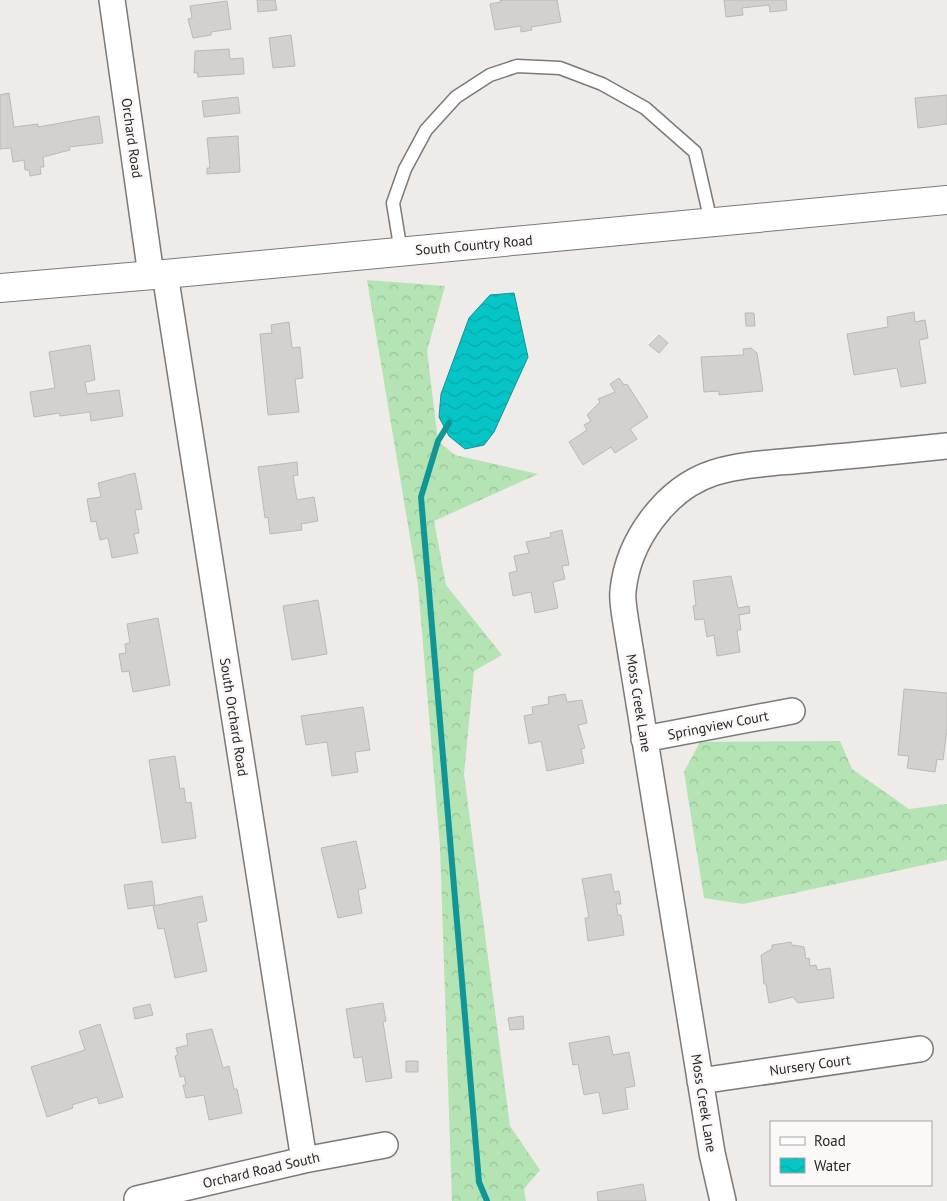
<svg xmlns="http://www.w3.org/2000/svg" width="947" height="1201" font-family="'PT Sans',sans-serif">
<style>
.forest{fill:url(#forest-crowns)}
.water{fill:url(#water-waves);stroke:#109696}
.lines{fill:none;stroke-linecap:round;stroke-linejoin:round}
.stream{stroke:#109696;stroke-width:6}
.building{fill:#d4d0cf;stroke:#bbb8b6}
.lane-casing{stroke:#7c7978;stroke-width:15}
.street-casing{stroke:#7c7978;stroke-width:28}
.secondary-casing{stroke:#7c7978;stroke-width:30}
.lane{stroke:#fff;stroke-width:12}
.street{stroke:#fff;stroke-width:25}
.secondary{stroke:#fff;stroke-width:28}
.labels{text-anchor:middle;stroke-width:5;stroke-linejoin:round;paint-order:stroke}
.street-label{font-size:14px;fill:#292727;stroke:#fbf8f7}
</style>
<defs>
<pattern id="forest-crowns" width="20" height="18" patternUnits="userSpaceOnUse" patternTransform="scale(1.25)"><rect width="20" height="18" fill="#b4e3b4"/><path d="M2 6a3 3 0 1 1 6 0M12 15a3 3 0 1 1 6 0" fill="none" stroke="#9bc39b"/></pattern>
<pattern id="water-waves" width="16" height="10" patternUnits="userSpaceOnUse" patternTransform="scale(1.25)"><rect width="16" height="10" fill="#06c5c6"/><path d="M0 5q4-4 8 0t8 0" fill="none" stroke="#07a9aa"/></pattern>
</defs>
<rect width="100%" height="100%" fill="#eeebe9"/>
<path class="forest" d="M367,280L445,286L427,351L438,441L455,455L538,474L434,521L446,585L502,655L474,671L464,774L510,1126L540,1170L524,1189L526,1201H452L440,846L418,585Z
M840,741L852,769L909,809L947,804V860L743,904L704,898L684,772L700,742Z"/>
<path class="water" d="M514,293L528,357L494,432L484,445L465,449L449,436L439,417L441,394L469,318L490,295Z"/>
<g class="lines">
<path class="stream" d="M449,423L438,441L421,497L479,1182L487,1201"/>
</g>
<path class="building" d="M257,0H275L277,10L258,12Z
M500,0H557L561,22L531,27L532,30L521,32V26L495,30L490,4L501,2Z
M724,0H786L787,10L770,12L769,5L742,8L743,15L726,17Z
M227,1L231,29L211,32V35L193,38L188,19L192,18L190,6Z
M291,35L295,66L273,68L269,38Z
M229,49L230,59L243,58L244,74L198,77L197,72L194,73L195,51Z
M9,93L14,127L38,124V127L99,116L103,143L69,147L70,150L43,157L44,167H40L41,174L30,176L29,170H25L24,160L13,162L11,148L0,149V95Z
M947,95V124L918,128L915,98Z
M238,97L240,113L204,117L202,101Z
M238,136L240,172L207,174V168H210L207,138Z
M914,312L915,322L925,320L928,338L919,340L926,383L901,387L897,368L854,375L847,334L888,327L887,317Z
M745,313H754L755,326H746Z
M289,322L292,348L300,347L303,378L295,379L299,412L268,415L260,334L272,333L271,325Z
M659,335L668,343L659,353L649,345Z
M90,345L95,380L85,382L87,394L119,390L123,416L91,421L90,412L60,416L59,413L34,417L30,392L55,388L49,352Z
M751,348L757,353L763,391L719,395V391L704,392L701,357L744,355L743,349Z
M619,378L624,385L627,384L648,417L630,429L637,439L615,453L611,447L583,465L569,442L587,430L584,425L591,421L587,415L600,402L598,399L615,392L610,384Z
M297,462L298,475L293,476L297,500L314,497L318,521L301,524L302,530L270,534L268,517L265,518L258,467Z
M135,473L142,509L135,510L139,533L134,534L138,553L112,558L108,538L100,540L96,521L91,522L87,499L101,497L98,483Z
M562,530L569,565L562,566L565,579L553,582L558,608L535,613L531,592L513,596L509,573L517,571L514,556L529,553L526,542L551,537L550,533Z
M731,576L738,608L749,606L750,613L739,615L741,630H737L740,652L717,656L714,635L707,637L704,619L695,620L693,606L696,605L693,581Z
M318,600L327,654L292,660L283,606Z
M158,618L170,685L133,692L129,671L122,672L119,654L126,653L125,644L130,643L127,624Z
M904,689L947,693V730L943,760L937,759L935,772L907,768L909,756L898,755Z
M565,694L567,702L582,700L587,723L578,725L585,748L581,749L584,763L547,771L541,741L529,744L524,716L533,714L532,707L549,704L548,697Z
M363,707L370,750L355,752L358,772L332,776L327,742L306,745L301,716Z
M175,756L180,789L184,788L186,803L191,802L196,838L162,843L149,760Z
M356,841L366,888L358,890L362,913L338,918L321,848Z
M611,874L614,892L619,891L621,904H616L618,915H621L624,935L588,941L585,918H589L582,879Z
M152,881L155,905L128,909L124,885Z
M202,896L207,921L197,923L207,971L175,978L164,928L158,929L153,906Z
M791,942L792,945L804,947L806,959L809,958L810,966L816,965L817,970L830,968L834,998L798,1003L793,997L769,1003L766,984H764L761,955L772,949V945Z
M383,1003L386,1021L383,1022L392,1078L366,1082L362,1057L354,1058L346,1009Z
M150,1004L153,1015L135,1019L133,1008Z
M523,1016L524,1029L510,1030L508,1018Z
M100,1024L123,1097L99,1104L97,1097L72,1105L73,1108L47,1117L31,1067L85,1050L79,1031Z
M212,1029L223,1068L229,1066L234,1089H237L242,1113L209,1120L204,1095L186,1098L183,1085H186L184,1076L180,1077L175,1056L178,1055L176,1048L188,1045L186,1034Z
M609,1036L613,1055L629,1052L635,1086L625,1088L628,1109L603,1114L599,1092L584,1095L578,1064L573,1065L569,1043Z
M406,1061H418V1072H406Z
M643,1184L646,1201H598L597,1192Z"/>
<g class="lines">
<g class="lane-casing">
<path id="lane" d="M401,252L393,203L405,169L426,130L456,97L490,75L517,66L560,68L602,84L645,108L695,152L711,222"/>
</g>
<g class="street-casing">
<path id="street" d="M112,0L151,275
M165,274L304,1160
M644,739L792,711
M700,1081L920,1049
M137,1199L304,1160L385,1145
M723,1201L712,1153L625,617C624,609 622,599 623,591C628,541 665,489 713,473C742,464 773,463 803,460C851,456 899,451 947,446"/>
</g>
<g class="secondary-casing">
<path id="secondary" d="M0,288L165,274L947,200"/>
</g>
<use href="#lane" class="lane"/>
<use href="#street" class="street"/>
<use href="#secondary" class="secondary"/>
</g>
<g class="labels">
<g class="street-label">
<text transform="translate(132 138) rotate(82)" y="5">Orchard Road</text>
<text transform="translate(474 245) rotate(-5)" y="5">South Country Road</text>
<text transform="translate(639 703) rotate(81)" y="5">Moss Creek Lane</text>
<text transform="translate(234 717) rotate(81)" y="5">South Orchard Road</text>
<text transform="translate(718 725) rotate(-11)" y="5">Springview Court</text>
<text transform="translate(810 1065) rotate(-8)" y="5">Nursery Court</text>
<text transform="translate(704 1103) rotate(81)" y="5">Moss Creek Lane</text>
<text transform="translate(261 1170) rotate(-13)" y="5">Orchard Road South</text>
</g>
</g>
<rect x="770" y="1121" width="162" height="65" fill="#fbf8f7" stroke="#a7a4a4"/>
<rect x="780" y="1137" width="25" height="8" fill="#ffffff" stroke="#a7a4a4"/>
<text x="814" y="1146" font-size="15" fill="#292727">Road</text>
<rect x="780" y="1158" width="25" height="15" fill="url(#water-waves)" stroke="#a7a4a4"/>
<text x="814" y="1171" font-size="15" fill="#292727">Water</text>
</svg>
